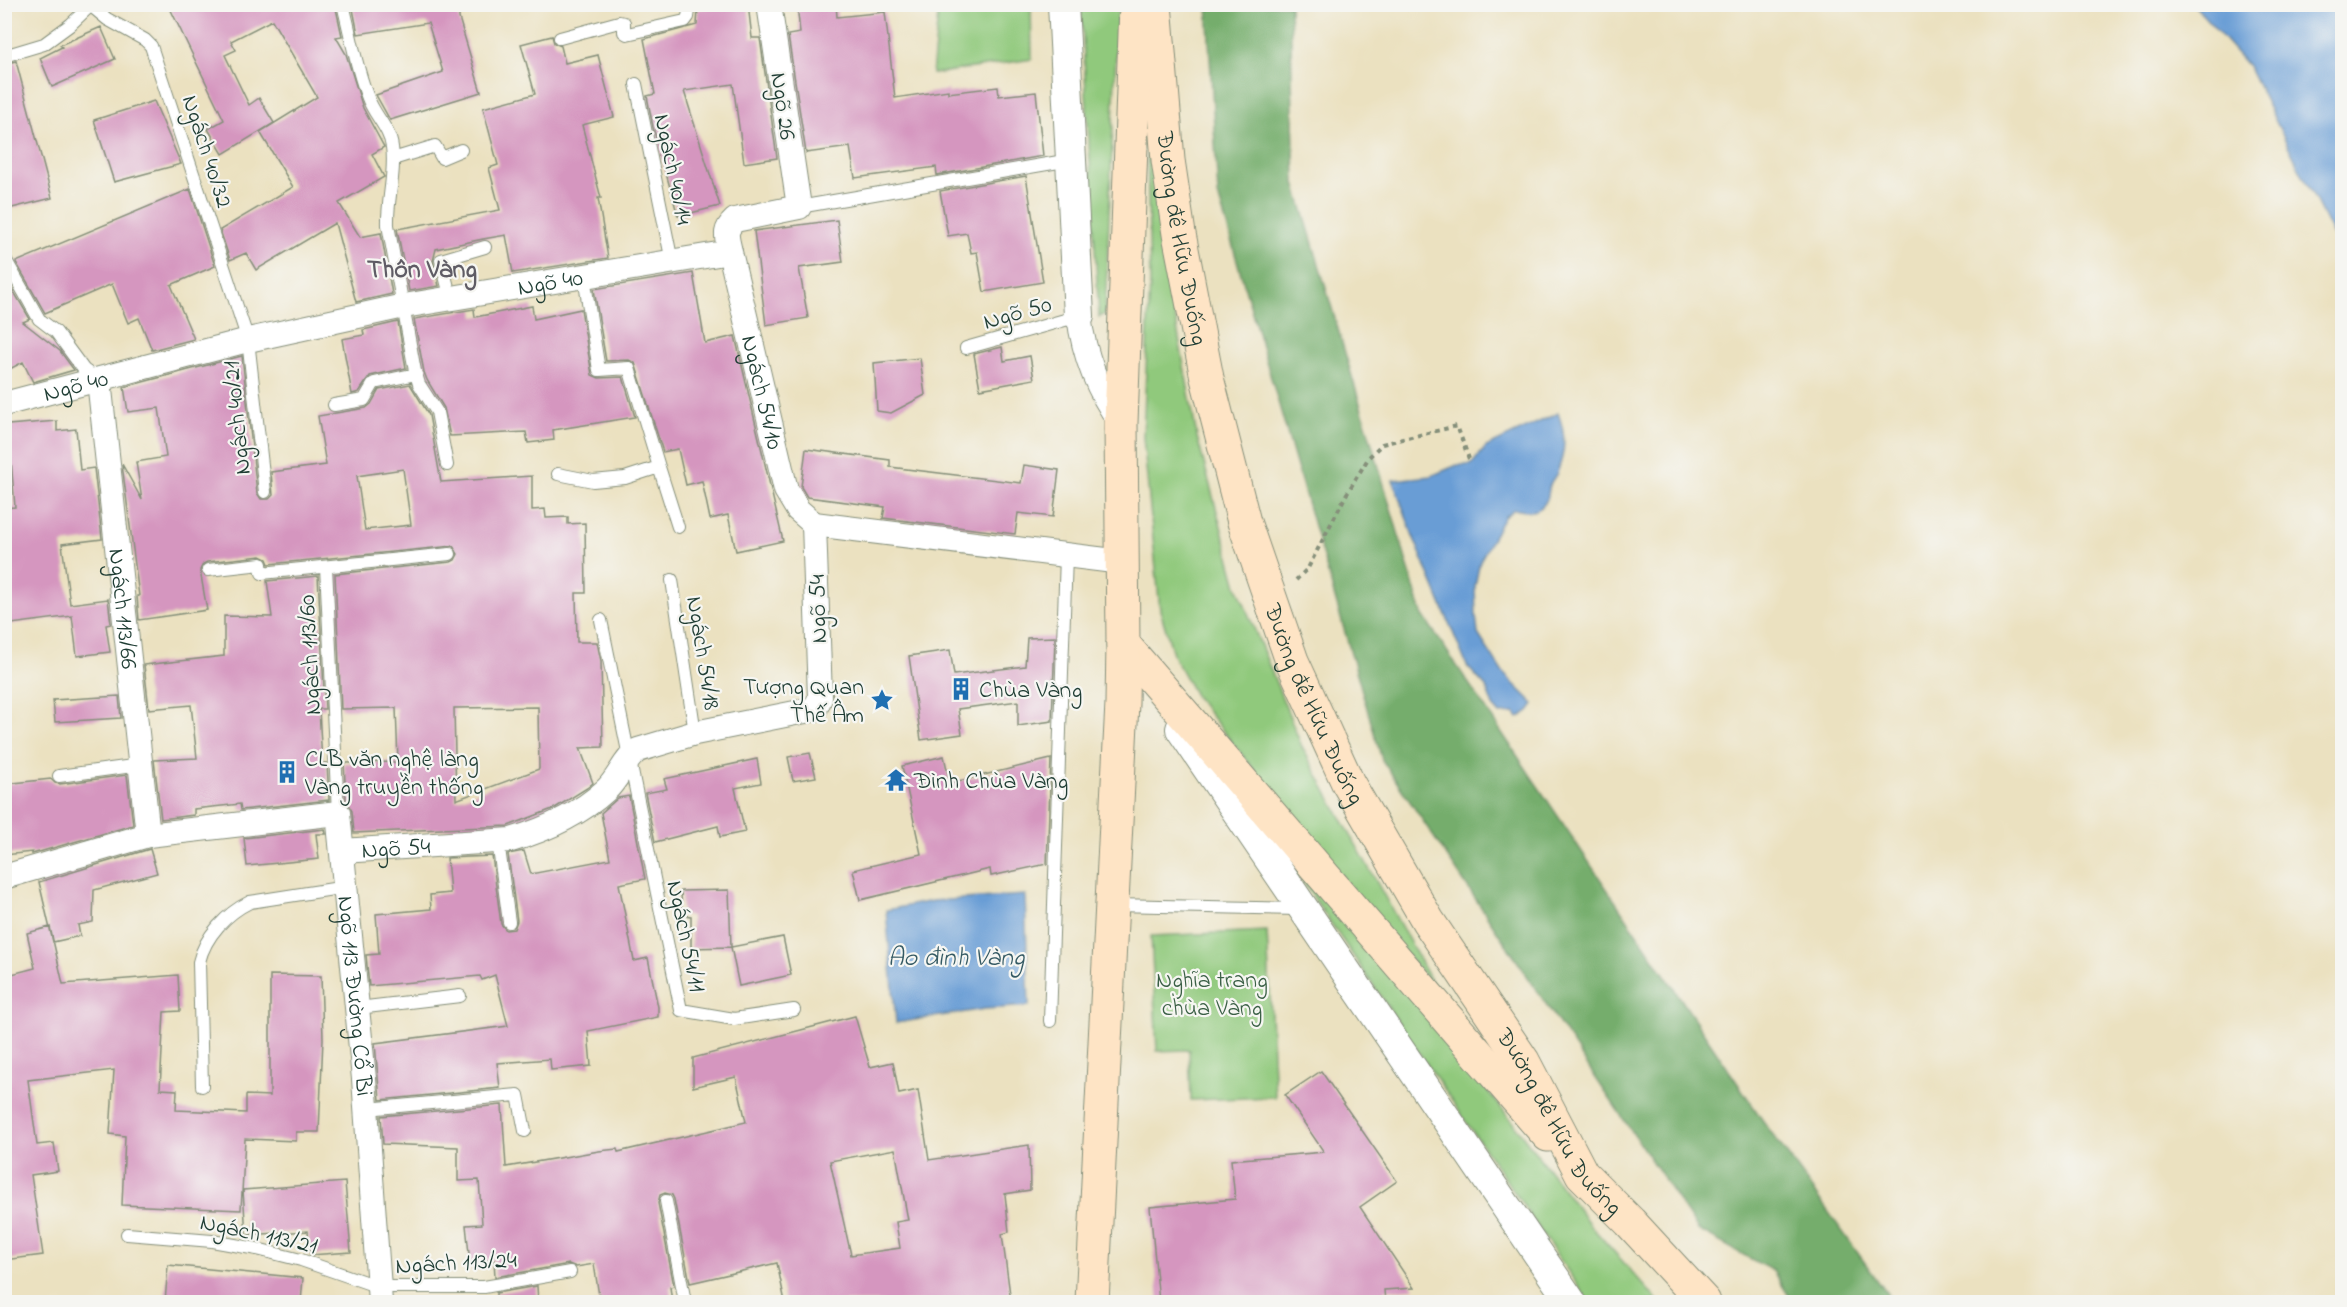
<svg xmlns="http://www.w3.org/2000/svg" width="2347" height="1307" font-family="'Indie Flower',sans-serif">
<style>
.green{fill:#90c97c;stroke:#588358;stroke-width:1.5}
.forest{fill:#74ad6c;stroke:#4a7550;stroke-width:1.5}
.water{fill:#699dd5;stroke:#446d84;stroke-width:1.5}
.building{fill:#d596bf;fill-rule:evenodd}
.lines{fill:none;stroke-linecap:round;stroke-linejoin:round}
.service-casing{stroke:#858f7a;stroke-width:14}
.minor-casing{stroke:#858f7a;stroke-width:26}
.tertiary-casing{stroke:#858f7a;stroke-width:32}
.secondary-casing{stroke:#858f7a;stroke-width:35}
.path{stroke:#858f7a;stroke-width:4;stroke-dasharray:4.5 4.5;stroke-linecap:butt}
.service{stroke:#fff;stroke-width:12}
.minor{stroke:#fff;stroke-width:24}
.tertiary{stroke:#fff;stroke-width:30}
.secondary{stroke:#fee4c5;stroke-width:33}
.labels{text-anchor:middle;stroke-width:4.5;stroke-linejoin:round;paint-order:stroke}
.street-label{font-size:24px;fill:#1f3d34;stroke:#f6f6f2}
.poi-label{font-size:24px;fill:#1f3d34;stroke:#f6f6f2;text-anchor:start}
.park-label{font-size:24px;fill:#3b6046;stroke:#f6f6f2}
.neighbourhood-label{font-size:26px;font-weight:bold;fill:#5f5c65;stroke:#f6f6f2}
.water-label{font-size:26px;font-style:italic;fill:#355a64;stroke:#f6f6f2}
</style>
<rect width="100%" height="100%" fill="#f6f6f2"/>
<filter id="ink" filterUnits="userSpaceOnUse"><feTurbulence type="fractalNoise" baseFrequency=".0167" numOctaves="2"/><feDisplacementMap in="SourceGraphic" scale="12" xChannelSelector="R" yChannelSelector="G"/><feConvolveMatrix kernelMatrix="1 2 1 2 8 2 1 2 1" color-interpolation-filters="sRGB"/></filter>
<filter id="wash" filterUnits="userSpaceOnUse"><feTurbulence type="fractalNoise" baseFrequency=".008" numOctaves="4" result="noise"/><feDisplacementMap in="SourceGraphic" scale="24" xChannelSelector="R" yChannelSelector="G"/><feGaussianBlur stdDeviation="1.35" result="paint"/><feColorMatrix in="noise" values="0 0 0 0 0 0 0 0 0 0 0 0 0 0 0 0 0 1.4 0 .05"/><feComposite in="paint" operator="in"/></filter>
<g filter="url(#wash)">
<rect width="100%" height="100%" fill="#ebe1c0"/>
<path class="green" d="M939,5H1031L1032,59L932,74Z
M1081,5H1118L1105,314L1099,317Z
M1153,147L1163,251L1197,437L1237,586L1302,747L1437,991L1312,842L1196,697L1174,657L1160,610L1143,437L1150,282L1147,151Z
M1269,821L1504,1111L1591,1226L1659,1302H1589L1292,866L1264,822Z
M1267,931L1275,1097L1191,1100L1189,1050L1157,1051L1151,936Z"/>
<path class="forest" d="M1207,5H1290L1295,183L1422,614L1761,1118L1893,1302H1793L1773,1271L1698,1230L1382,760L1218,195Z"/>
<path class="water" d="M2194,5H2342V253L2248,66Z
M1558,413C1566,435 1566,450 1557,473C1555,477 1551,481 1550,485C1548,490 1549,495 1547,499C1541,514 1527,512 1514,509L1504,517L1480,561L1475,586L1476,615L1478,634L1503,673L1534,704L1529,711L1518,718L1515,713L1500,714L1493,706L1486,687L1467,666L1413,536L1393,480L1431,476L1457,465H1471L1486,447Z
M1025,895L1029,1006L985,1009L896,1023L886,910L932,901Z"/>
<g id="blocks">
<path class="building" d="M168,4H335L342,36L336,37L346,54L363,108L384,147L372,154L384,177L339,203L360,237L381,233L392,294L356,302L335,223L256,270L246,253L230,260L220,230L293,187L260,132L317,97L272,20L231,41L236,50L225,55L249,105L259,98L274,123L223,154L208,129L224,120Z
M352,4H459V18L481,92L390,120L376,95L443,72L428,23L358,34Z
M727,4H748L752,38H760L777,158L744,163L733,84L684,91L720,206L678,216L653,127L647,96L655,94L644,39L697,25L698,9Z
M797,4H836L837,17L885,12L895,98L948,90V93L998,87L999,96L1036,92L1043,156L937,175L936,167L855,178L850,147L806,153L788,35L800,33Z
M101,27L115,59L52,87L40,58L62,47L60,45Z
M552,36L554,43L561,46L565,63L598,55L614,117L582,125L601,198H598L608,258L513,273L506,235L483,239L436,249L433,261L439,286L409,291L397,229L500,210L489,168L498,165L483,108L535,94L521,44Z
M16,61L52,198L4,210V64Z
M154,101L181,164L114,182L94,120Z
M1026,176L1043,282L984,292L977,252L971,253L967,233L948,236L940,191Z
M190,189L215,266L171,285L194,339L152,350L139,318L128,323L112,284L45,313L16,262Z
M837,220L843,262L799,268L808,318L766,325L754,231Z
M693,273L705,343L735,336L783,541L736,551L728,515L710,519L702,481L686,485L678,449L663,452L635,363L629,360L606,361L594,289Z
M4,275L30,319L23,322L60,351L74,370L33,382L23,362L4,372Z
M532,306L534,319L581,309L592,375L599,378L623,377L635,417L553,430L554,440L528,443L526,432L450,436L444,408L427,380L424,372L414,319L474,309L475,317Z
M398,322L406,368L370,376L359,392L352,394L342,339L364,335L363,330Z
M1002,347L1004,361L1030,356L1034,379L980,389L974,354Z
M242,356L257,493L261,499H269L273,495L271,472L326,465L318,416L366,408L371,404L379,390L410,384L429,415L441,482L532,476V510L545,509L546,518L568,517V524L585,523L586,593H576L577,642H597L601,661L603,747L580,748L593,783L587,788L555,808L508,826L354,833L352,811L346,801L344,763L398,762L396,708L341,709L335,574L451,562L455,560L458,554L453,546L269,564L267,559L261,556L207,562L203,564L200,570L207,610L139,620L137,596H139L122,464L142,500L136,462L166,457L159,408L128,412L124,387ZM403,469L411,525L365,530L357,476ZM538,707L539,769L456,800L454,708Z
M920,358L925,395L891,413L877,411L874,363Z
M57,421V431L76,429L80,470L94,468L102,539L62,544L70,604L108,599L111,624L106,625L110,652L77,656L72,616L4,625V508L15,507L8,425Z
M806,449L890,460V467L1021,483L1024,465L1059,470L1053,517L1018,513L1015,534L883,518L885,507L807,497L801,487Z
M318,576L325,709H319L322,763H327L329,800L241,810L240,804L194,809V815L161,819L154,760L197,758L191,705L149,709L144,665L224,656V616L272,617L267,581Z
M1055,637L1052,721L1018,726V701L958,709L962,734L921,740L909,656L950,650L954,675L1025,666L1027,638Z
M119,696L121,718L55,722L53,700Z
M810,753L816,777L793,781L788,757Z
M944,756L950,783L1051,759L1047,864L991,876L990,869L860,900L853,870L921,854L902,766Z
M757,759L761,783L735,788L745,832L720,837L718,826L655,842L645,793L667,789L664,779Z
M127,775L133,825L32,854V852L4,855V784L51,779L55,783L60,784Z
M629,796L645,879L619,884L634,961L648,958L658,1007V1017L588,1031L591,1066L551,1070L550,1059L497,1063L500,1088L380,1100L375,1043L508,1026L495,975L482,980L480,976L369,986L366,955L379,954L376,914L431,909L430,895L450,893L447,858L492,856L501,924L506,930L514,929L517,921L508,854L524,851L531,874L610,859L601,813L618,798Z
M325,829L326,834H316L319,859L247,866L244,838Z
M150,849L157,873L94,890L93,922L78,925L80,936L53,942L39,882Z
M729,890L731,947L691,948V916L682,915L681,891Z
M50,927L63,984L178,975L180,1011L164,1012L160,1089L177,1090L176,1110L246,1113V1095L270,1096V975L321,976L323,1039L319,1132H296V1141L245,1139L241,1210L122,1205L125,1136L110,1134L114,1070L28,1080L37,1145L54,1143L58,1171L31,1175L43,1255L4,1260V976L35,968L27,933Z
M783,937L791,975L739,986L731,947Z
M855,1016L870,1067L893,1062L899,1094L918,1090L929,1160L1029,1145L1030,1190L1005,1194L1009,1232L1002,1234L1011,1302H785L777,1263L690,1283L674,1199L672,1195L665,1193L660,1195L658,1203L674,1286L670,1287L672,1302H600L594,1264L576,1267L569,1264L495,1277L494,1260L470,1263L466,1225L482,1224L479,1180L458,1181V1147L383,1144L381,1116L502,1105L506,1167L599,1151L617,1149L618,1152L746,1122L736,1077L693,1087V1058ZM895,1149L908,1220L896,1222L900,1248L851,1255L830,1161Z
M1321,1071L1397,1181L1360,1207L1414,1288L1384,1290L1385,1302H1159L1150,1207L1235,1199L1231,1160L1324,1152L1285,1095Z
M345,1182L351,1252L310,1255L308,1231L246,1235L243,1190Z
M168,1265L303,1278L301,1302H165Z
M537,1286L538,1302H496V1293Z"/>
</g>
</g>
<g filter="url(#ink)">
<use href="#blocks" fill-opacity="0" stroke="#858f7a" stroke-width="1.5"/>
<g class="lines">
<g class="service-casing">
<path id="service" d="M89,4L107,19L145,40L151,46L248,340L265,492
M343,4C351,36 356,68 368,98C374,115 390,129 392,147C396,173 387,199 388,225L415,371L419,384L437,412L447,465
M560,38L619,22L624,23V32L627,34L685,21L688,17L690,4
M4,56L44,44L70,25L90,6
M636,84L672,262
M393,159L435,146L442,158L461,150
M799,207L1070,160
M4,257L39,319L56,332L84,370L98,380
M451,299L441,260L485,247
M966,348L1079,316
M334,405L364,400L374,383L416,374
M659,467L678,527
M558,474L593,481L625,478L659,467L629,368L599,370L584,277
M326,567L338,813
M208,570L261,564L262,573L450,554
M672,580L695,733
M601,620L681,1010L734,1019L794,1010
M59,776L140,765
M498,841L509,922
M1113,905L1299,909
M358,1008L460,996
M1050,1021L1066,556
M202,1086L199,962C205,936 227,913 250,902L346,887
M367,1109L518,1095L525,1131
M666,1201L685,1302
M127,1234L212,1241L257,1249L301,1260L379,1287H484L570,1272"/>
</g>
<g class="minor-casing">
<g id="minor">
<path id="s1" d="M730,252L786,490L798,510L814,524"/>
<path d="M1079,316C1084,356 1097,390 1121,423"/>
<path id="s2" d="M99,380L148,835"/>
<path id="s3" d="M4,404L248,340L404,306L730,252C727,237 723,231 735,220L799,207L769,4"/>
<path id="s4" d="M342,851L511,840C545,830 579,815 606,790C619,778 624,760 638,750L695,733L815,709L820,698L814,524L1122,562"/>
<path id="s5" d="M4,877L148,835L338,813L364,1079L380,1302"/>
</g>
</g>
<g class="tertiary-casing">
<path id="tertiary" d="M1063,4L1079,316
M1181,729L1571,1302"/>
</g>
<g class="secondary-casing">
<g id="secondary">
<path id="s6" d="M1155,4L1168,160L1179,234L1207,378L1244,522L1292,661L1348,783L1428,921L1523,1061L1582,1174L1630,1222L1704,1302"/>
<path d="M1123,644L1548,1135"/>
<path d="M1092,1302L1122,703L1123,644L1121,423L1136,6"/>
</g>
</g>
<path class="path" d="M1296,580L1308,568L1346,495L1369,457L1382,444L1457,426L1469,459"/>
<use href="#service" class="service"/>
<use href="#minor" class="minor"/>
<use href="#tertiary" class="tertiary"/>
<use href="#secondary" class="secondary"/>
</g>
</g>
<defs>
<g id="building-bare" transform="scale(1.8)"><path d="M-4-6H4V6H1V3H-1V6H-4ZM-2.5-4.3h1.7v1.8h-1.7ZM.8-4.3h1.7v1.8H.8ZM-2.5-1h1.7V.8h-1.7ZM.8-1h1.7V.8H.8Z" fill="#1f6fb2" stroke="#f6f6f2" stroke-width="2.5" paint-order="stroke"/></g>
<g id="sight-bare" transform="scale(1.8)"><path d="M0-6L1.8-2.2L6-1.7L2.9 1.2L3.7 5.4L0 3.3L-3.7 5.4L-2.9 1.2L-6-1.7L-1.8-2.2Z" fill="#1f6fb2" stroke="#f6f6f2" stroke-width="2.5" paint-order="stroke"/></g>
<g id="temple-bare" transform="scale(1.8)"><path d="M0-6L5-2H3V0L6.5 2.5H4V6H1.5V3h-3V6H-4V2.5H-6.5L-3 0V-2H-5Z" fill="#1f6fb2" stroke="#f6f6f2" stroke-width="2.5" paint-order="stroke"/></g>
</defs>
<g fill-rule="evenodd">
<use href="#building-bare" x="961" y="689"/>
<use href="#sight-bare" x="882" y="700"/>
<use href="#building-bare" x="287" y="772"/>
<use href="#temple-bare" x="896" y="780"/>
</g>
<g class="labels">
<g class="street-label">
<text transform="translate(784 106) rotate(82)" y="8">Ngõ 26</text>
<text transform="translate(208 151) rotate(72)" y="8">Ngách 40/32</text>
<text transform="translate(674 169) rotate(78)" y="8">Ngách 40/14</text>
<text dy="8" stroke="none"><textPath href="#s6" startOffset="236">Đường đê Hữu Đuống</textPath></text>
<text dy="8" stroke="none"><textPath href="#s3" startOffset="560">Ngõ 40</textPath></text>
<text transform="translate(1017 312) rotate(-16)" y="8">Ngõ 50</text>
<text dy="8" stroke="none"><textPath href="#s3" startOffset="74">Ngõ 40</textPath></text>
<text dy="8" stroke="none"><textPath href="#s1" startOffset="144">Ngách 54/10</textPath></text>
<text transform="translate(236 418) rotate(-96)" y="8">Ngách 40/21</text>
<text dy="8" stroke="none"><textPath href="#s2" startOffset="230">Ngách 113/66</textPath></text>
<text transform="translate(817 609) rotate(-92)" y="8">Ngõ 54</text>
<text transform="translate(704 653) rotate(81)" y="8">Ngách 54/18</text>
<text transform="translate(309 655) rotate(-93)" y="8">Ngách 113/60</text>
<text dy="8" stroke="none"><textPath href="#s6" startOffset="722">Đường đê Hữu Đuống</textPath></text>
<text dy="8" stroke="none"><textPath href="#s4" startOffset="54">Ngõ 54</textPath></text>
<text transform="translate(687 936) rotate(78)" y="8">Ngách 54/11</text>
<text dy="8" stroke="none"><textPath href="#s5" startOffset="525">Ngõ 113 Đường Cổ Bi</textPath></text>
<text dy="8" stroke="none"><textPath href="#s6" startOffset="1208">Đường đê Hữu Đuống</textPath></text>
<text transform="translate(259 1233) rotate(12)" y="8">Ngách 113/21</text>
<text transform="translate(456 1262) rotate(-3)" y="8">Ngách 113/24</text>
</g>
<g class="poi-label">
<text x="864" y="694" text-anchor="end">Tượng Quan<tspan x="864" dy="28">Thế Âm</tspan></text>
<text x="979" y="697">Chùa Vàng</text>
<text x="305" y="766">CLB văn nghệ làng<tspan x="305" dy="28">Vàng truyền thống</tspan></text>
<text x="914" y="788">Đình Chùa Vàng</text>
</g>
<g class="park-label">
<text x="1212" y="987">Nghĩa trang<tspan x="1212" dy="28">chùa Vàng</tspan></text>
</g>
<g class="neighbourhood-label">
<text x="422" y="277">Thôn Vàng</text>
</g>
<g class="water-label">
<text x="956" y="965">Ao đình Vàng</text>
</g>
</g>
<rect width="2347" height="1307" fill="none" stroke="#f6f6f2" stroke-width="24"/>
</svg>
